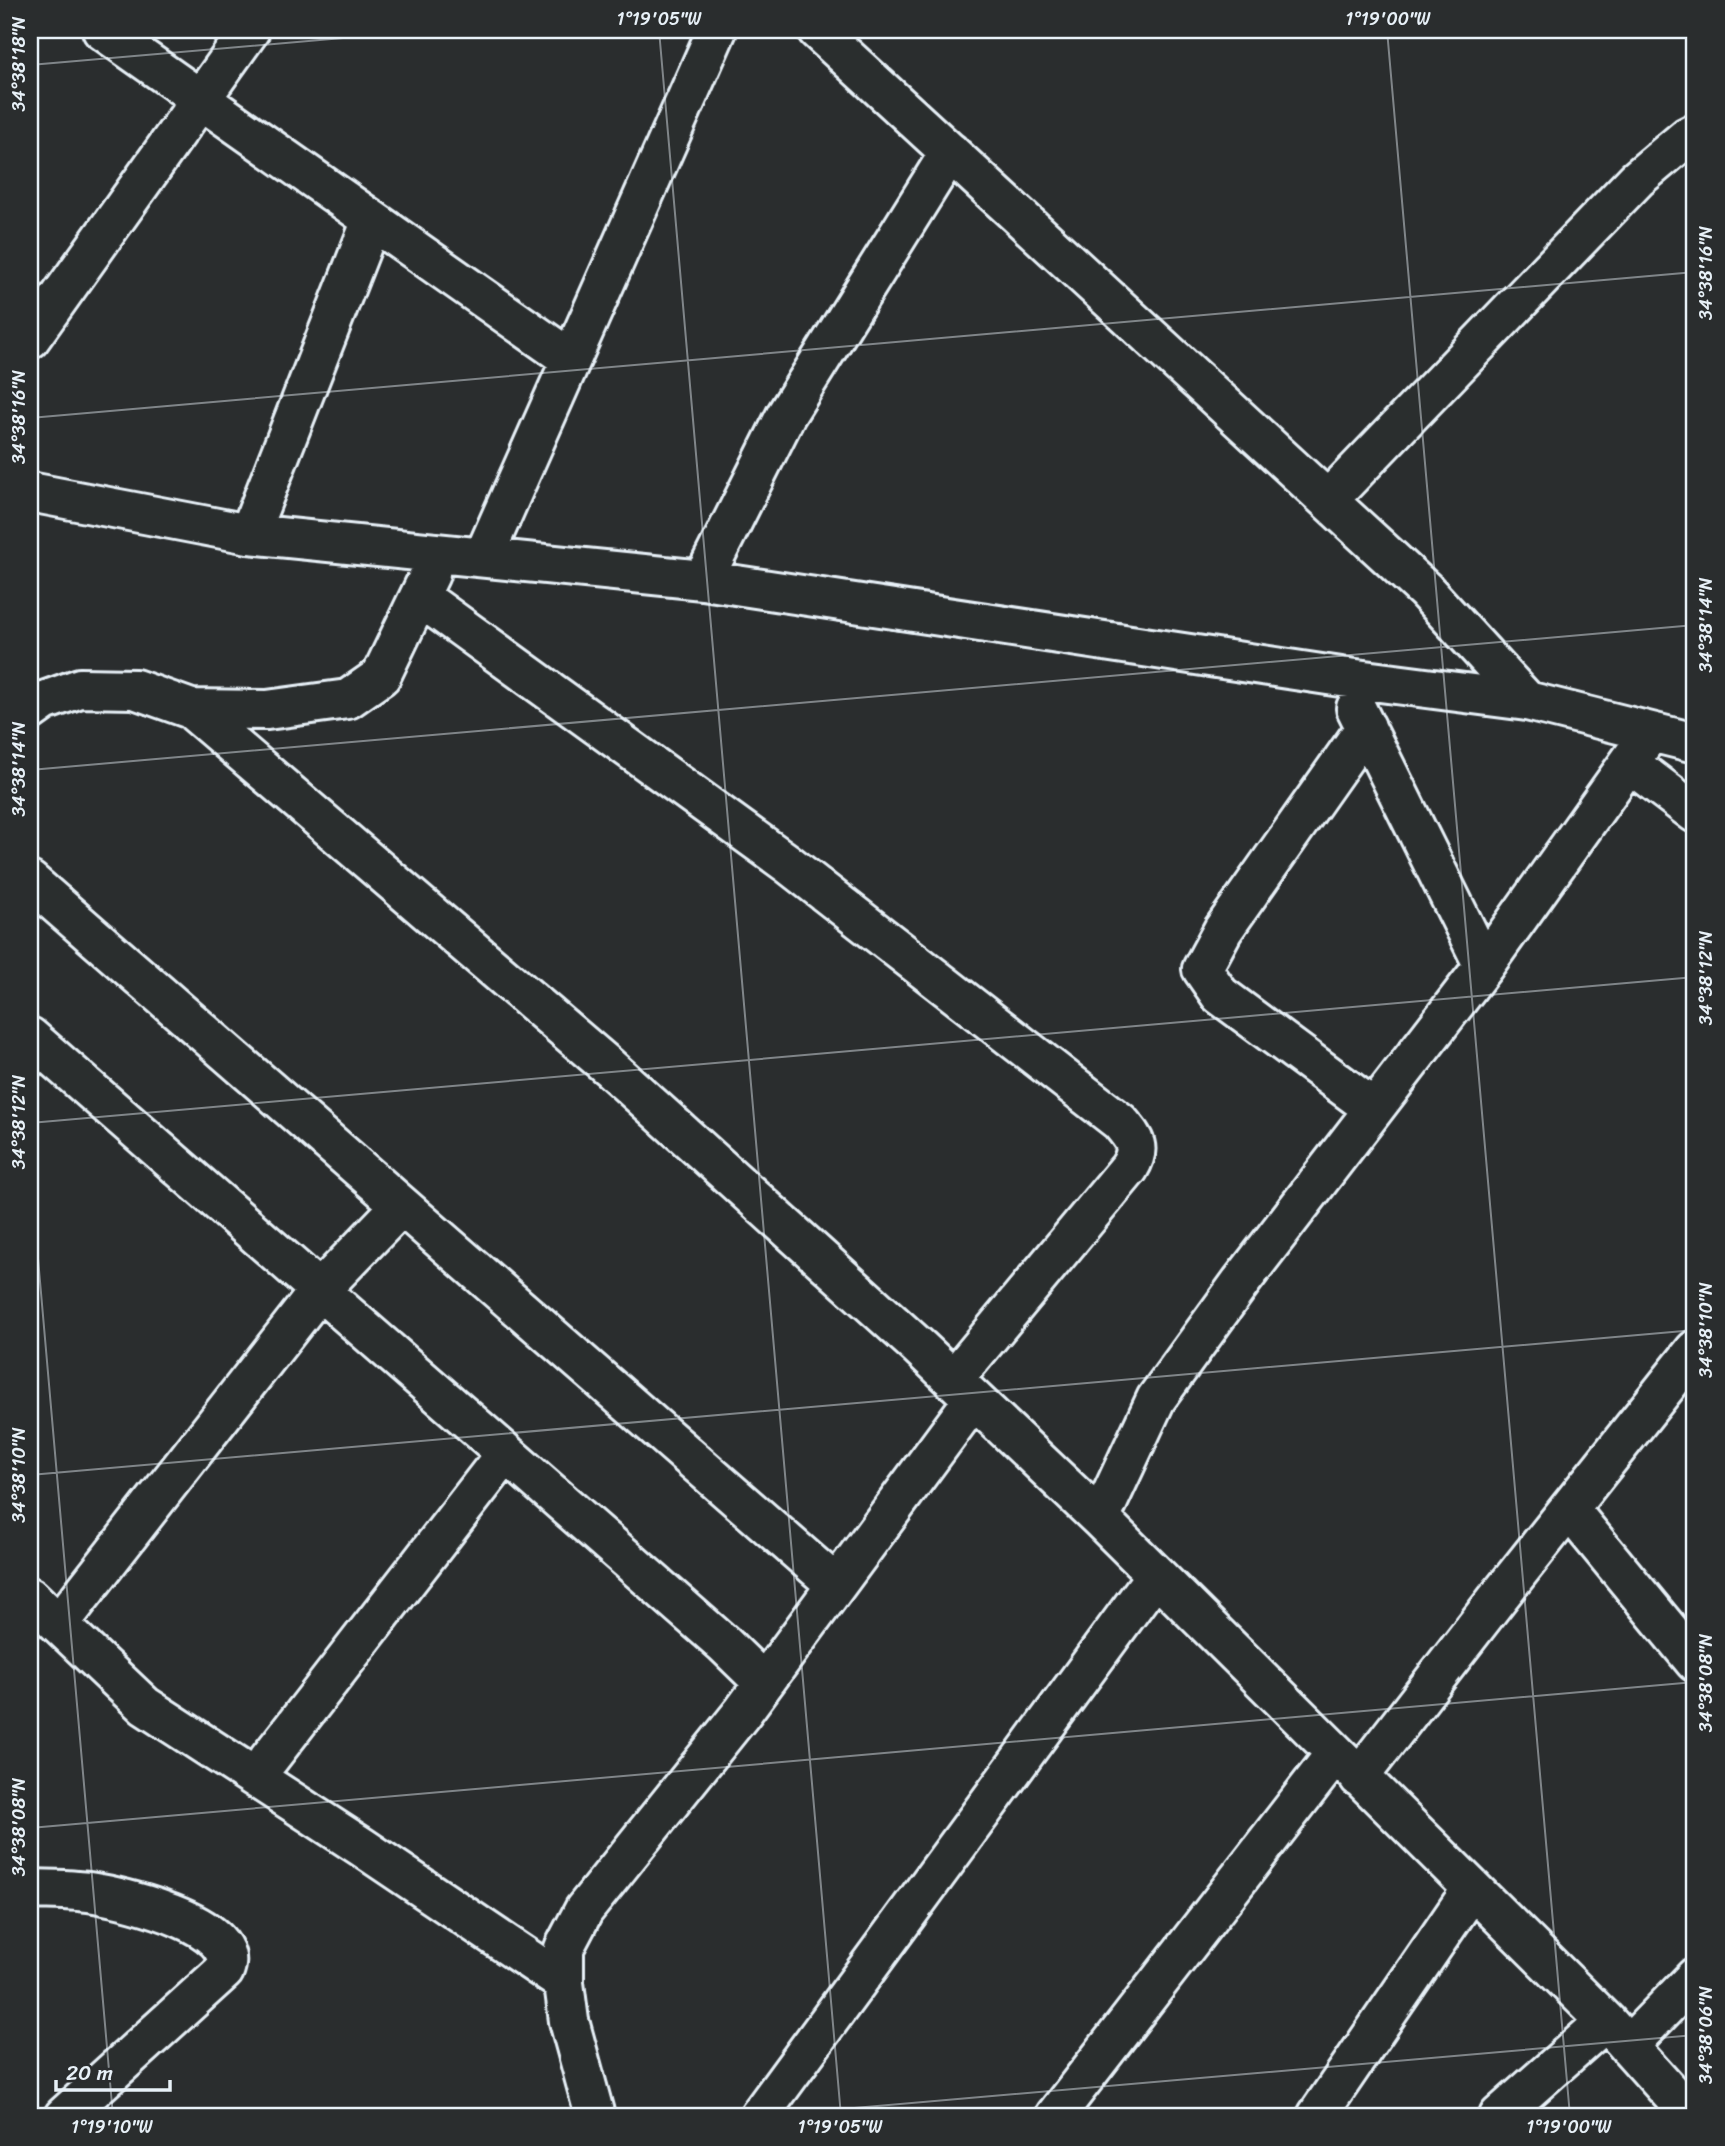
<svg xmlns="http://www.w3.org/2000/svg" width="1725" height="2146" font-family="Sriracha,sans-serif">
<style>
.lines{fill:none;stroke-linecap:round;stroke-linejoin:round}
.street-casing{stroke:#e8f1f8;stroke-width:44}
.street{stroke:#2a2d2e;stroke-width:38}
.ticks{fill:none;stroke:#e8f1f8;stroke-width:2;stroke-opacity:0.45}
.neatline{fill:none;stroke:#e8f1f8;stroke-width:2.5}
.ticks-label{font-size:18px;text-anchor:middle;fill:#e8f1f8}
</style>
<rect width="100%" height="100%" fill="#2a2d2e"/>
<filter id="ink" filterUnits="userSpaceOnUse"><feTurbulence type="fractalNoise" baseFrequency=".0143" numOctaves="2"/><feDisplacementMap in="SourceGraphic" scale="14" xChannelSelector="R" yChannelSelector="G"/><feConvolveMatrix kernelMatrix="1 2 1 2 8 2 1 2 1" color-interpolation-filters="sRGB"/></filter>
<g filter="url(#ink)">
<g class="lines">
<g class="street-casing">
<path id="street" d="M102,30L570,359
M817,30L1425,590L1527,701
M30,339L250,30
M30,492L249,534L703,580L1341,677L1527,701L1695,743
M1328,500L1637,179L1687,137L1695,133
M249,534L372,220
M484,556L717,30
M703,580L786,415L950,152
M420,597L787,863L1120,1122C1134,1139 1142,1147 1129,1168L953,1380
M1356,708L1484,966
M191,709L609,1067L920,1348L1100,1519L1606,2021L1691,2116
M30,711L44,701L80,688L135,689L191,709L267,710L348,699L381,676L430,574
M1366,727L1223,930L1202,969L1220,995L1374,1109
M1629,763L1695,813
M30,881L835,1584
M30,1037L724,1644L763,1682
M1569,1509L1695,1662
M1100,1519L1156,1399L1241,1282L1484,966L1650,733
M30,1597L145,1706L362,1847L564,1983
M59,1624L319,1291L401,1206
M255,1777L506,1453
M1359,1777L1497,1599L1695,1350
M30,1889C53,1890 77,1889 100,1894C128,1899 244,1926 224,1971L64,2116
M1628,2046L1695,1977
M595,2116L569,2021L564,1983V1948L584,1910L742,1713L973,1400
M759,2116L1155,1576
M1055,2116L1335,1754
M1317,2116L1472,1889
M1499,2116L1606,2021"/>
</g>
<use href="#street" class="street"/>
</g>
</g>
<path class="ticks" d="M659,30L841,2116M1387,30L1570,2116M30,65L435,30M30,418L1695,272M30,770L1695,625M30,1123L1695,977M30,1167L113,2116M30,1475L1695,1330M30,1828L1695,1682M762,2116L1695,2035"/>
<rect width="1725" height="2146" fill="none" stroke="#2a2d2e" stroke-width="77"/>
<path d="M56 2080v10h114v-10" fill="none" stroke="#e8f1f8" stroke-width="3.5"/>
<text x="66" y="2080" font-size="21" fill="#e8f1f8" stroke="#2a2d2e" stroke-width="5" paint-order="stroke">20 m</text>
<rect x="38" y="38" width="1648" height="2070" class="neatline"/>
<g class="ticks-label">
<text x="659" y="25">1°19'05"W</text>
<text x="1388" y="25">1°19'00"W</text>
<text transform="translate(19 64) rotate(-90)" y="6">34°38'18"N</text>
<text transform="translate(1706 273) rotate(-90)" y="6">34°38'16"N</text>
<text transform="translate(19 417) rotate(-90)" y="6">34°38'16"N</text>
<text transform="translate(1706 625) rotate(-90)" y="6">34°38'14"N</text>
<text transform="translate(19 769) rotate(-90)" y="6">34°38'14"N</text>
<text transform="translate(1706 978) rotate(-90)" y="6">34°38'12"N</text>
<text transform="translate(19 1122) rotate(-90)" y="6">34°38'12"N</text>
<text transform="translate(1706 1330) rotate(-90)" y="6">34°38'10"N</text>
<text transform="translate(19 1475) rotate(-90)" y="6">34°38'10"N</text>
<text transform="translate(1706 1683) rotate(-90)" y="6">34°38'08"N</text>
<text transform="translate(19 1827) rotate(-90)" y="6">34°38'08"N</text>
<text transform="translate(1706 2035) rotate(-90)" y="6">34°38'06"N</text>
<text x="112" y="2133">1°19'10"W</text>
<text x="840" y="2133">1°19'05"W</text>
<text x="1569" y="2133">1°19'00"W</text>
</g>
</svg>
